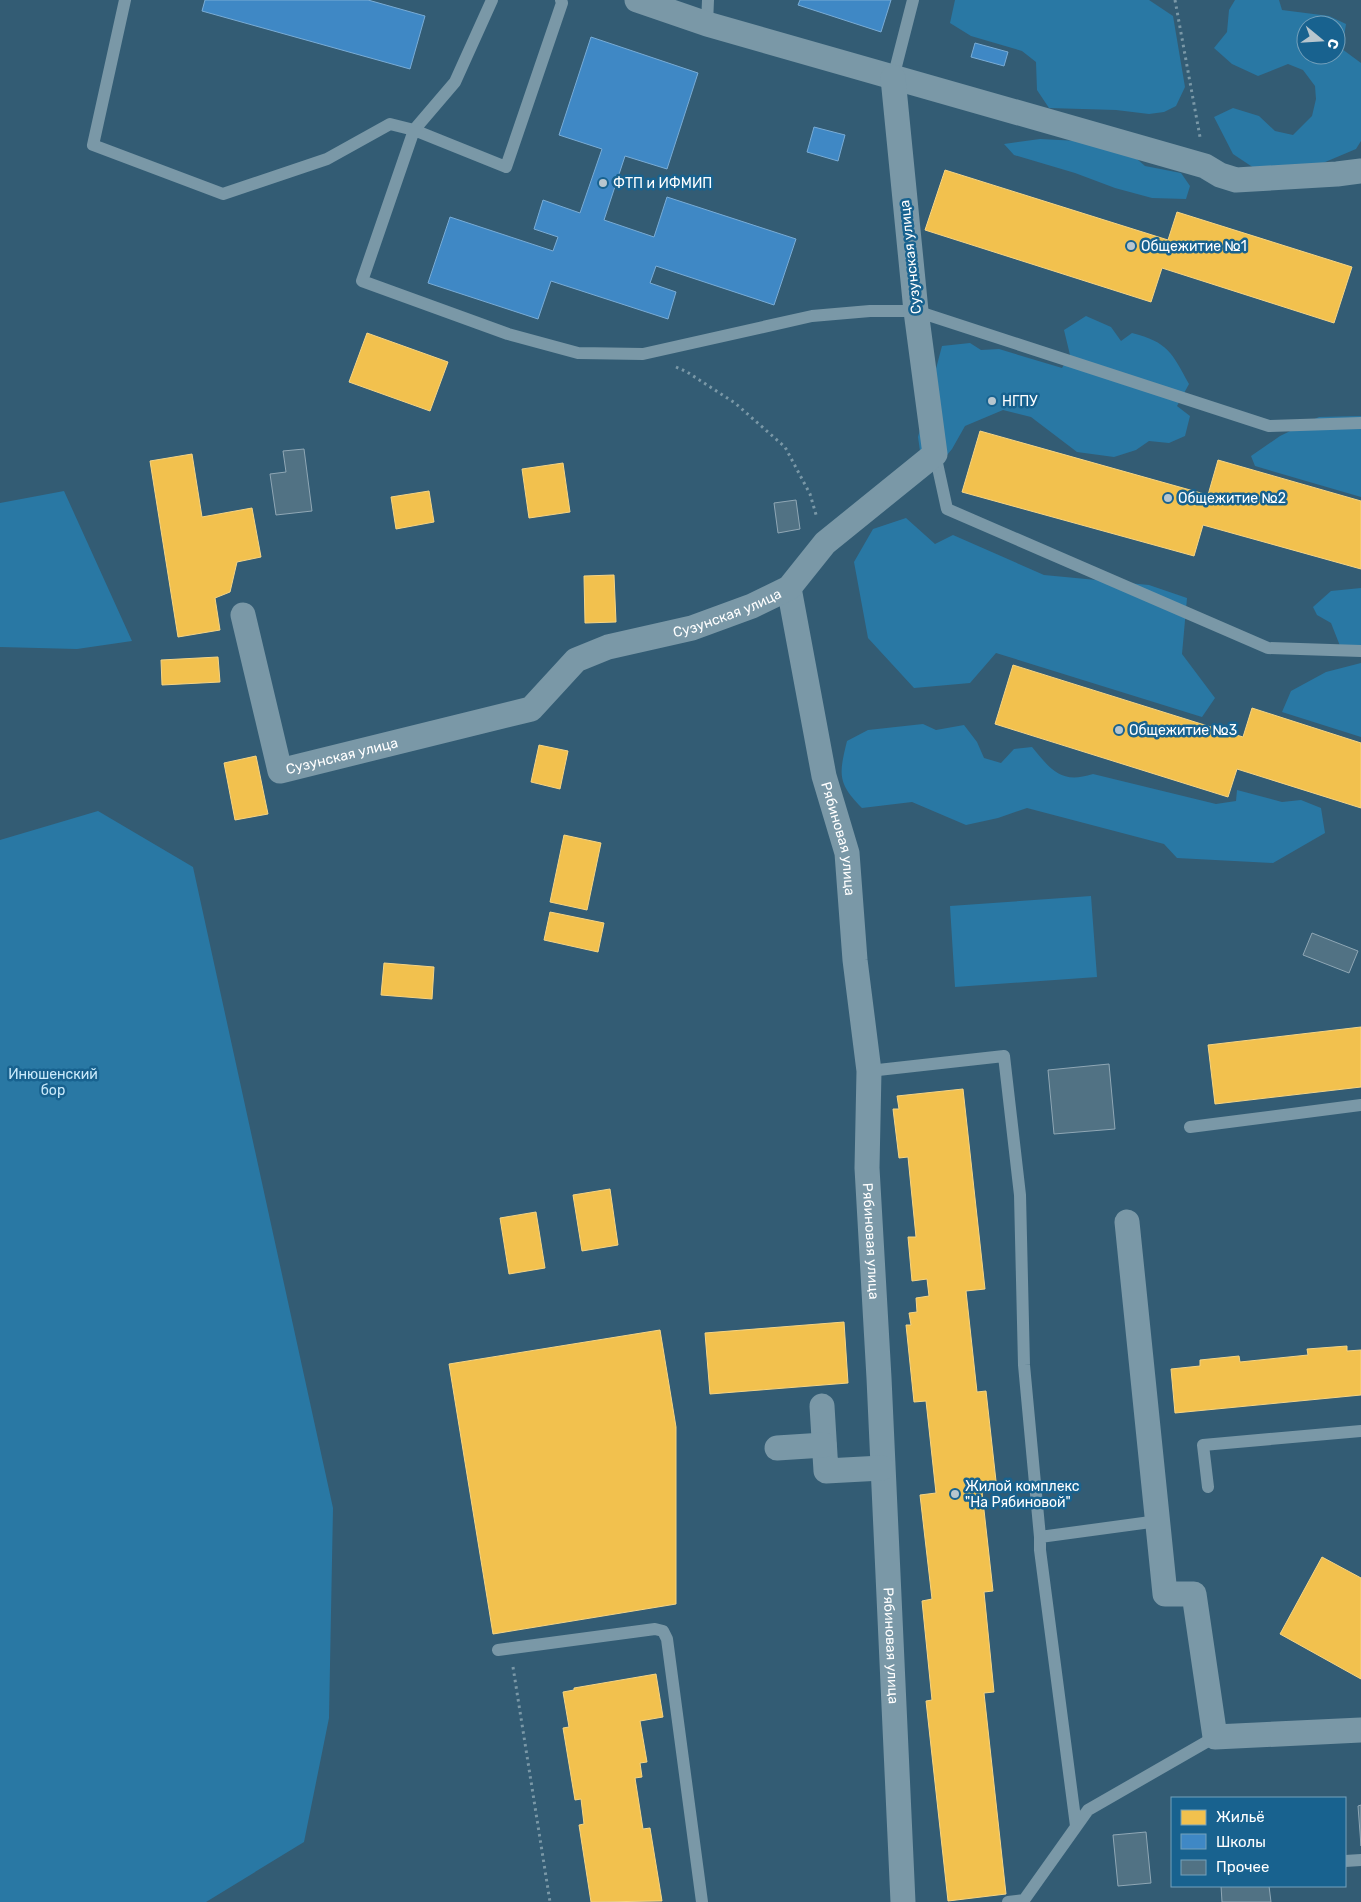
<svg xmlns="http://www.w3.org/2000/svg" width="1361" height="1902" font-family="Rubik,sans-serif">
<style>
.green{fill:#2978a4;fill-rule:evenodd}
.homes{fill:#f2c14e;stroke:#f6d483}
.schools{fill:#3f88c5;stroke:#79acd6}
.building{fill:#517284;stroke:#8fa7b5}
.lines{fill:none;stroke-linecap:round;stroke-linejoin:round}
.path{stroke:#7a98a7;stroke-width:3;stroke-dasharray:2.5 4;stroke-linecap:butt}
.service{stroke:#7a98a7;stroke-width:12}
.minor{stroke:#7a98a7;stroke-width:25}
.poi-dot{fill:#b8c6ce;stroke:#18628f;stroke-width:2}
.labels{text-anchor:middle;stroke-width:5;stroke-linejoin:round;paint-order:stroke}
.poi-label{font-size:14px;fill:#fff;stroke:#18628f;text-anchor:start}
.street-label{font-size:14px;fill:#fff;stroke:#18628f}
.park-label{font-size:14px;fill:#caeafb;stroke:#18628f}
</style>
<rect width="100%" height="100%" fill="#335c74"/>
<path class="green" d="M955,0H1149L1173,16L1185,87L1176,106L1164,112L1149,114L1116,110L1049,108L1037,90L1036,62L1022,51L971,36L950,23Z
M1235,0H1279L1282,10L1329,16L1346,24L1342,49L1361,63V141L1356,149L1311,168H1254L1233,154L1214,117L1233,108L1259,116L1275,131L1293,135L1312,116L1316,99L1315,86L1303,70L1288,64L1258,76L1232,64L1214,48L1227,32L1229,10ZM1306,25H1336V55H1306Z
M1040,139L1079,141L1130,153L1145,166L1181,173L1190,186L1186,199L1152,198L1115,188L1075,173L1014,155L1004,144Z
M1086,316L1111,327L1121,341L1132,333C1168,342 1172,353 1189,384L1177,406L1190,416L1185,436L1169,443L1149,441L1136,450L1114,457L1077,452L1031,417L1003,410L965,426L952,449L938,466L921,458L918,437L942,346L970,343L981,350L999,349L1062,368L1070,355L1064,330Z
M1361,416V497L1255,466L1251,456L1280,436L1319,417Z
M64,491L132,641L77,649L0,647V503Z
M906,518L935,544L953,535L1044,575L1149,585L1187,598L1182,654L1215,698L1202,717L996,653L970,683L914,688L868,638L854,562L873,529Z
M1361,588V655L1344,656L1331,623L1317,615L1313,607L1331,591Z
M1361,663V737L1282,712L1291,691L1326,672Z
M923,724L936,730L964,725L977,742L984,758L1001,763L1014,749L1032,747C1052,771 1061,784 1093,774L1216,804L1236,801L1237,790L1282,802L1301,800L1321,808L1325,833L1273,863L1177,858L1164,844L1027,808L998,818L966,825L912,802L862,808C837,783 839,774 847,741L868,730Z
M98,811L193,867L333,1508L329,1718L304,1842L206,1902H0V840Z
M1091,896L1097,977L955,987L950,906Z"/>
<path class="homes" d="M945,170L1168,240L1177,212L1352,267L1334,323L1162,268L1151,302L925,230Z
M367,333L448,362L430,411L349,382Z
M980,431L1208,495L1218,460L1361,501V569L1203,525L1194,556L962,492Z
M192,454L202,517L252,508L261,557L237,562L230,592L215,598L220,630L178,637L150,461Z
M563,463L570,512L529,518L522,469Z
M429,491L434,522L396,529L391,497Z
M614,575L616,622L585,623L584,576Z
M218,657L220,682L162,685L161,660Z
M1013,665L1243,737L1252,708L1361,743V808L1237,769L1228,797L995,724Z
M539,745L568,751L560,789L531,782Z
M256,756L268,814L235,820L224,763Z
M564,835L601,843L587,910L550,902Z
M550,912L604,923L598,952L544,940Z
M384,963L434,967L432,999L381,995Z
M1361,1027V1087L1215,1104L1208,1045Z
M963,1089L985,1289L966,1291L977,1392L986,1391L997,1490L982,1492L993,1591L984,1592L994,1692L984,1693L1006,1894L948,1901L926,1701L932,1700L922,1601L932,1599L920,1495L936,1493L926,1401L914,1402L906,1325H911L909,1313L917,1312L916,1298L929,1296L927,1279L912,1281L908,1237H916L908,1157L899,1158L893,1109H899L897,1096Z
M610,1189L618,1245L582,1251L573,1195Z
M536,1212L545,1268L509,1274L500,1218Z
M844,1322L848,1383L710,1394L705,1333Z
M660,1330L676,1427V1604L493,1634L449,1364Z
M1347,1346V1351L1361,1350V1395L1175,1413L1171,1369L1200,1366V1360L1239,1356L1240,1362L1308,1355L1307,1349Z
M1322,1557L1361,1578V1679L1280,1634Z
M656,1674L663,1717L640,1721L647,1762L640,1763L642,1777L635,1778L643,1829L650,1828L662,1901L591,1902L579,1825L584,1824L581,1799L575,1800L563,1728L569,1727L563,1692L574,1690V1688Z"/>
<path class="schools" d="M205,0H368L425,16L410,69L202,11Z
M800,0H891L881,32L798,5Z
M591,37L698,73L667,169L625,156L604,220L654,237L667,197L796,239L774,305L656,266L650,283L676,292L668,319L551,281L538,319L428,283L450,217L553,251L558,237L534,229L543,200L580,213L602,149L559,135Z
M975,43L1008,52L1004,66L971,57Z
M814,127L845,135L838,161L807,152Z"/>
<path class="building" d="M304,449L312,511L276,515L270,474L286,472L283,451Z
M796,500L800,529L778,533L774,503Z
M1312,933L1358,951L1349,973L1303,955Z
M1109,1064L1115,1129L1054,1134L1048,1070Z
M1361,1805V1846L1358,1806Z
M1146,1832L1151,1883L1118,1886L1113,1835Z
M1221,1886H1269L1271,1902H1222Z"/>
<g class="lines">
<path class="path" d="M1175,0L1200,137
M676,367L687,372L735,403L785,447L810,494L817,518
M513,1667L550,1902"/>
<path class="service" d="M125,0L93,145L223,194L327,159L390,124L414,130L455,82L492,0
M561,0L562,3L506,167L414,130L362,281L508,334L578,353L643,354L812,316L870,311H916L1269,426L1361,423
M707,24L708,0
M893,78L913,0
M935,454L947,509L1268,648L1361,651
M869,1071L1004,1056L1020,1195L1024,1365L1040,1537
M1190,1127L1361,1105
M1208,1487L1203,1445L1361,1431
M498,1650L655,1629L663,1631L667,1639L702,1902
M1076,1826L1040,1550V1537L1158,1521
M1345,1861L1361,1860
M1008,1902L1024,1900L1088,1810L1215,1737"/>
<g class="minor">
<path d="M637,0L707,24L1205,166L1220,175L1236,180L1337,174L1361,171"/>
<path id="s1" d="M789,588L824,776L847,853L855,960L869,1071L867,1168L879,1378L903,1902"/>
<path id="s2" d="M243,615L280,771L531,709L576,660L608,647L692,628L752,606L789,588L825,543L935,454L916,311L893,78"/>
<path d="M1127,1222L1165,1594H1194L1215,1737L1361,1730"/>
<path d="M822,1406L826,1471L882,1468"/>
<path d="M777,1448L824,1445"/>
</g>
</g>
<g class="poi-dot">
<circle cx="603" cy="183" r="5"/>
<circle cx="1131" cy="246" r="5"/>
<circle cx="992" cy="401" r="5"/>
<circle cx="1168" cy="498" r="5"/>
<circle cx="1119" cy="730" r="5"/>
<circle cx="955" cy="1494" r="5"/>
</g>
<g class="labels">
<g class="poi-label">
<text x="613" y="188">ФТП и ИФМИП</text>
<text x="1141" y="251">Общежитие №1</text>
<text x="1002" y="406">НГПУ</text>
<text x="1178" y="503">Общежитие №2</text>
<text x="1129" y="735">Общежитие №3</text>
<text x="965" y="1491">Жилой комплекс<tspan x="965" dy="16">"На Рябиновой"</tspan></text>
</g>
<g class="street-label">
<text transform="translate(910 257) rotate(-96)" y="5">Сузунская улица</text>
<text dy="5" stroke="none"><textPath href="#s2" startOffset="644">Сузунская улица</textPath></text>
<text dy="5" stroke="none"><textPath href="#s2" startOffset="224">Сузунская улица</textPath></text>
<text dy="5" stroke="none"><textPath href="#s1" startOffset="256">Рябиновая улица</textPath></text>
<text dy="5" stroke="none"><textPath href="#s1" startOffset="661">Рябиновая улица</textPath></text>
<text dy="5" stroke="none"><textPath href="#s1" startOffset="1066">Рябиновая улица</textPath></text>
</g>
<g class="park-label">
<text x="53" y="1079">Инюшенский<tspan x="53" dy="16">бор</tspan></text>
</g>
</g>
<rect x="1171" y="1797" width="175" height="90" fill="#18628f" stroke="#74a1bc"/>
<rect x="1181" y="1810" width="25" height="15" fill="#f2c14e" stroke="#74a1bc"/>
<text x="1216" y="1822" font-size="15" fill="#ffffff">Жильё</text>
<rect x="1181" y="1834" width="25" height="15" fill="#3f88c5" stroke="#74a1bc"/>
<text x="1216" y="1847" font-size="15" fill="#ffffff">Школы</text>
<rect x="1181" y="1860" width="25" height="15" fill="#517284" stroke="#74a1bc"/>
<text x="1216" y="1872" font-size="15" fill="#ffffff">Прочее</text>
<g transform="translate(1321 40) rotate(108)"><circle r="24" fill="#18628f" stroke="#74a1bc"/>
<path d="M0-4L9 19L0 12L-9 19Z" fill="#b8c6ce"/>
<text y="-8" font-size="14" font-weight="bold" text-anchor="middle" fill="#ffffff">С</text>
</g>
</svg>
